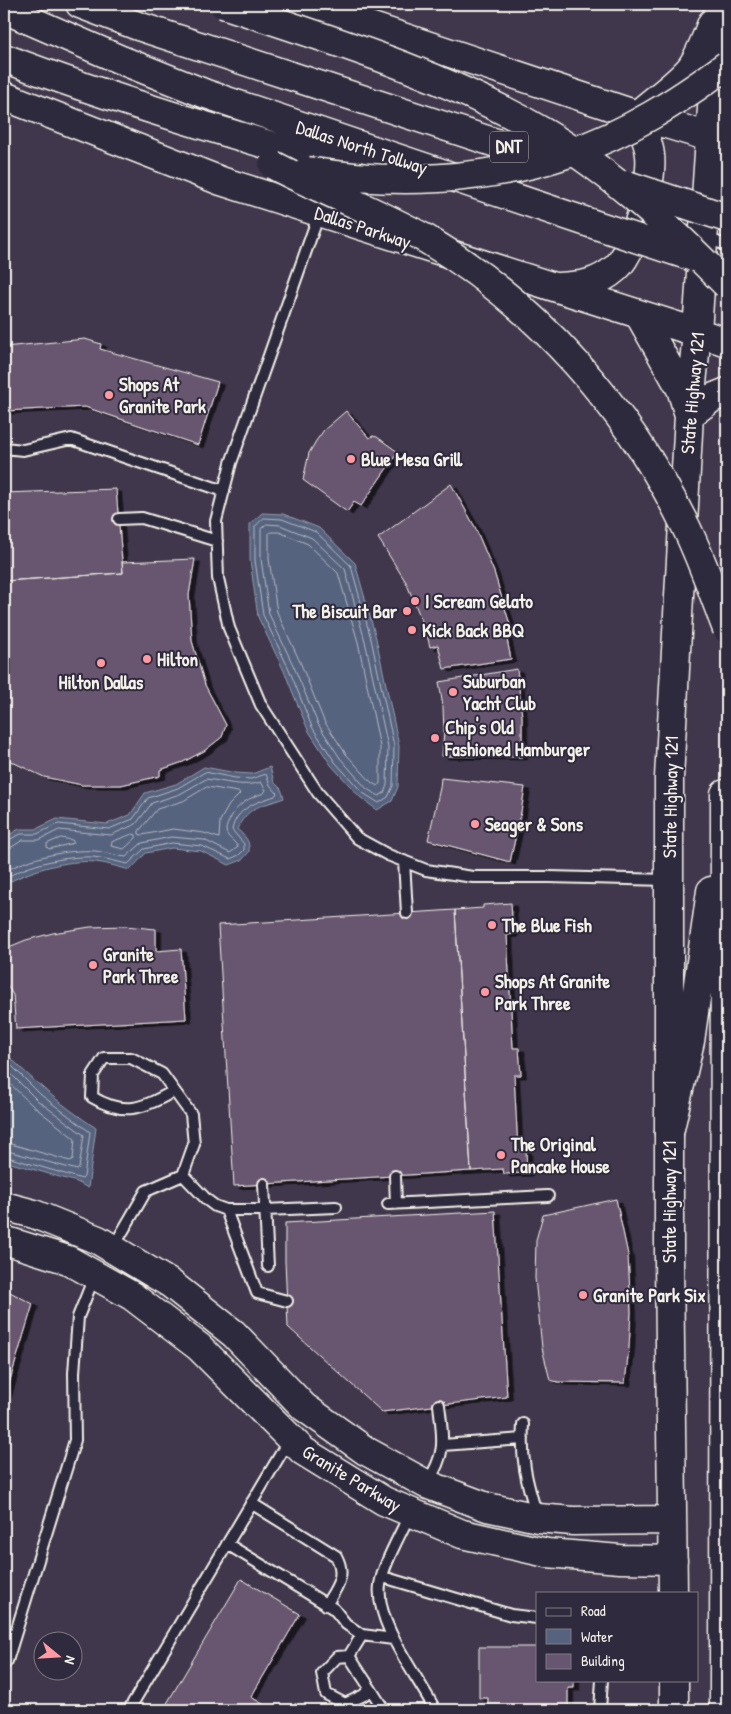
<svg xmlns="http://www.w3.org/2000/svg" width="731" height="1714" font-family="'Patrick Hand',sans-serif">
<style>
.water{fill:#56637f;stroke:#959ca9}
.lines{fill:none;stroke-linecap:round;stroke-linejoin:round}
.shore{stroke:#b5b8be;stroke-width:1}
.building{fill:#675671;stroke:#f4f1e8;filter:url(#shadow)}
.lane-casing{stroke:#f4f1e8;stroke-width:14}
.secondary-casing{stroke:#f4f1e8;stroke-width:31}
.highway-casing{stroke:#f4f1e8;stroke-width:31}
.lane{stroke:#2f2a3d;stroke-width:10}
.secondary{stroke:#2f2a3d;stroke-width:28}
.highway{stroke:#2f2a3d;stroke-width:28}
.highway-bridge-casing{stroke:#f4f1e8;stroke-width:31;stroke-linecap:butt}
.highway-bridge{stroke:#2f2a3d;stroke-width:28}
.poi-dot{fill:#ff9aa2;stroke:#2f2a3d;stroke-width:2}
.labels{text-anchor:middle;stroke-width:4;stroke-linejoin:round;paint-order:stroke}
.shield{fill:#2f2a3d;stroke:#b9b5b5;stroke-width:1}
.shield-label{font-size:18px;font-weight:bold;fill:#f4f1e8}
.street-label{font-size:19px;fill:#f4f1e8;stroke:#2f2a3d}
.poi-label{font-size:19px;font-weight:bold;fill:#f4f1e8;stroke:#2f2a3d;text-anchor:start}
</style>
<defs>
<filter id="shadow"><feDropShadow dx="5.5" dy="3" stdDeviation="0" flood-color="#0009"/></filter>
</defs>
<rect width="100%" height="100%" fill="#40374d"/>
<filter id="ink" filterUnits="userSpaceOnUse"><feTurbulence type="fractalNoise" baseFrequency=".02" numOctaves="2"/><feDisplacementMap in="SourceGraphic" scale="10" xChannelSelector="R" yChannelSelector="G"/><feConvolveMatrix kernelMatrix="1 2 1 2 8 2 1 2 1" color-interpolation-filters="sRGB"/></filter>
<g filter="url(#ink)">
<path class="water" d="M262,513L283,514L319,528L355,563L376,638L399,746L398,787L392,801L377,810L360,797L331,765L308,730L284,671L258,617L250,560V524Z
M204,767L236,773L252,774L270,767L274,782L281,789L284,798C261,807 250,804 237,829C246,837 250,841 249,852L242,860L229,865L201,851L172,848L146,853L130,870C118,867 106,863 95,862C68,859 27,871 4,885V838L19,829H36L57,819L107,824L130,815L145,793L176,784Z
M4,1051C33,1081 61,1105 96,1128L88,1188L77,1182L4,1161Z"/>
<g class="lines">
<path class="shore" d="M264,518L282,519L316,532L351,566L371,639L394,746L393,786L388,797L379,803L363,793L335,762L312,727L289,669L263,615L255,560V527Z
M267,524L280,525L312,538L345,569L365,641L388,747L387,785L384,793L379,796L367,789L340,758L318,724L294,667L269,614L261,559V529Z
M271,532H279L308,544L338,573L358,642L380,747V783L378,786L372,783L346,754L324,721L301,664L277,612L269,559V534Z
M207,787L238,792L240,794L229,805L220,821L219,838L204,833L173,829L142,835L139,834V831L157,809L183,801Z
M133,834L136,835V838L124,849L111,846L112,842Z
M61,838L72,840L74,843L49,849L47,847V844Z
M4,842L21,834H37L58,824L109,829L133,819L148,798L178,788L205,772L235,778L251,779L266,774L270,785L277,793L275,796C257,802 236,808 232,830L244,844V850L239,855L230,859L202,846L172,843L144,849L128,864C117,862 105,858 93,857C65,856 28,864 4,879
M4,849L10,848L23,840H39L59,830L111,835L136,824L152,803L180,794L206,779C224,781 243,788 261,782L266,790L264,793C249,798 237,804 230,819C228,823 226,826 226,831C227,838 235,841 238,847L230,853L204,840L171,837L142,843L126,857C116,856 105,852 95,851C69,849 26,858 4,872
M4,1058L41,1095L90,1132L84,1177L82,1179L4,1156
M4,1067L37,1100L84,1135L79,1168L77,1170L4,1150
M4,1078L32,1105L75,1139L73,1159L70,1161L4,1142"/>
</g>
<path class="building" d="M85,339L101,344L100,349L218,382L198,445L85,407L4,411V347Z
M346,411L369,438L373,436L377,437L398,452L361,506L354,502L347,512L303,480L309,453L316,441L324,430Z
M451,484L475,527L494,572L511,628L505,630L511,659L444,669L438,645L430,647L426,631L406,582L378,538Z
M116,489L123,573L4,581V493Z
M195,559L189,595L192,641L205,685L226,725L222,737L204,751L183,762L160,770V776L121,785H82L44,777L4,758V581L123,573L122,562Z
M517,669L522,717V757L442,756L444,732L443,707L439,682Z
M441,778L525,787L521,812L510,862L428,840L440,788Z
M511,903L513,934L507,935L513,1048H519L521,1075H514L518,1150H526L527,1173L504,1174L503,1169L471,1171L455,910L483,908V905Z
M455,910L471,1171L234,1186L218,925Z
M125,926L156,929V951L181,949L186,1019L16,1029L13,995L4,980V949L26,940L53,933L90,927Z
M616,1199L628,1255L631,1312L629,1347L625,1383L558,1382L550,1380L542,1348L535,1278L536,1240L543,1215Z
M495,1211L507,1397L382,1412L288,1327L285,1261V1223Z
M4,1289L33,1304L4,1400Z
M241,1579L300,1614L251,1697L273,1710H163Z
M479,1647H537V1680H574V1688H568V1710H488V1698H479Z"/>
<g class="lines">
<g class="lane-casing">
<path id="lane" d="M319,214L231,463L216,521L218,578L229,628L261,705L318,793L357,838L388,855L426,870L473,877H549L667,880
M704,238L727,245
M4,448L23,450L71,439L224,491
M119,519L142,518L217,541
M404,861L407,913
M174,1091C143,1108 125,1117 92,1097L93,1075L104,1058H131L162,1074L191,1114L194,1144L183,1175
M395,1176L396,1204
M264,1184L268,1266
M388,1204L548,1196
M226,1210L257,1293L287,1301
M113,1248L146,1191L183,1175L207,1200L215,1206L226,1210H265L336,1207
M523,1424C521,1459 526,1481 537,1515
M443,1445L523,1439
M427,1483C447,1453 443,1439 439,1405
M251,1503L336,1556C347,1576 336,1588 326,1605
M410,1513C401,1534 383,1564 380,1585C375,1624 418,1676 435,1710
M227,1544L334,1609L346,1624L362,1635L393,1639
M383,1577L511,1615L537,1618
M349,1656L370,1688L364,1695L345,1704L326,1694L322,1673L337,1657Z
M349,1656L362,1635
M4,1664L7,1661L75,1440L74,1373L78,1317L94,1277
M370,1688L384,1710
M131,1710V1706L289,1440
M600,1710L602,1680"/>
</g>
<g class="secondary-casing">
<path id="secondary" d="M303,4L637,115L726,142
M4,96L221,181L727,342
M642,111C658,97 676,85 690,69C700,56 706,38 712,23
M558,287C581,286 598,284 616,268C635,251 653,181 650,155C649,142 641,128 637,115
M640,316L681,389L689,415L712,398L727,392
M4,1206L34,1214L98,1240L171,1284L234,1334L304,1407L366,1451L426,1484L487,1507L538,1518L573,1521L672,1520
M4,1240L68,1260L132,1296L199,1347L303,1451L384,1501L462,1534L547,1553L620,1559L673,1560
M673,1593L669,1260V778L689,415L697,332L719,4
M674,1680V1710"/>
</g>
<g class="highway-casing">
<path id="highway" d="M80,4L138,26L291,76
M4,9L121,60L206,94L590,223
M4,58C117,101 233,135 349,168
M669,1133L690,1041L711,891
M724,1710L725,794"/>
</g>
<use href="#lane" class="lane"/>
<use href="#secondary" class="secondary"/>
<use href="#highway" class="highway"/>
<g class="highway-bridge-casing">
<path id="highway-bridge" d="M223,4C332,40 445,74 545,133C612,172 673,230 727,285
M291,76L548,160
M273,165C324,192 377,211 426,239C539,306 629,410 686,527C702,560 714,595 727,629
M307,171C393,185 485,182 569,153C627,134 678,101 727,65
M627,185L727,218
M590,223L693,257"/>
</g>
<use href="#highway-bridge" class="highway-bridge"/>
</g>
</g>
<g class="poi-dot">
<circle cx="109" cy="395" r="5"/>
<circle cx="351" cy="459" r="5"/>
<circle cx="415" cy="601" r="5"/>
<circle cx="407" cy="611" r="5"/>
<circle cx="412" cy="630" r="5"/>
<circle cx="147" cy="659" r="5"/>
<circle cx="101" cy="663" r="5"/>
<circle cx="453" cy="692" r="5"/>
<circle cx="435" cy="738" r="5"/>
<circle cx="475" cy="824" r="5"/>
<circle cx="492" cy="925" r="5"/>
<circle cx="93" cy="965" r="5"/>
<circle cx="485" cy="992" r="5"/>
<circle cx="501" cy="1155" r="5"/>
<circle cx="583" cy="1295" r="5"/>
</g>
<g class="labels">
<rect class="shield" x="490" y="131.5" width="38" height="31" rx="4"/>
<g class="shield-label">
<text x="509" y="153">DNT</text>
</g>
<g class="street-label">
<text transform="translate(362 147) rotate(18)" y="7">Dallas North Tollway</text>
<text transform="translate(363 227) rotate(18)" y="7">Dallas Parkway</text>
<text transform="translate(692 393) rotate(-85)" y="7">State Highway 121</text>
<text transform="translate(670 797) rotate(-89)" y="7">State Highway 121</text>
<text transform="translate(669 1202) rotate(-90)" y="7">State Highway 121</text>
<text transform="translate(352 1478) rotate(31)" y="7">Granite Parkway</text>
</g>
<g class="poi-label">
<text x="119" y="391">Shops At<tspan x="119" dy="22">Granite Park</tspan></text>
<text x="361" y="466">Blue Mesa Grill</text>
<text x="425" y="608">I Scream Gelato</text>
<text x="397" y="618" text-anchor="end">The Biscuit Bar</text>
<text x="422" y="637">Kick Back BBQ</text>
<text x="157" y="666">Hilton</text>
<text x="463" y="688">Suburban<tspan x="463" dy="22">Yacht Club</tspan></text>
<text x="101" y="689" text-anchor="middle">Hilton Dallas</text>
<text x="445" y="734">Chip's Old<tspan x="445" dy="22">Fashioned Hamburger</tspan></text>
<text x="485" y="831">Seager &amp; Sons</text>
<text x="502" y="932">The Blue Fish</text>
<text x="103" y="961">Granite<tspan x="103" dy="22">Park Three</tspan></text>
<text x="495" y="988">Shops At Granite<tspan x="495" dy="22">Park Three</tspan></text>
<text x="511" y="1151">The Original<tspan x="511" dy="22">Pancake House</tspan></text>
<text x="593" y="1302">Granite Park Six</text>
</g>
</g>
<rect width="731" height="1714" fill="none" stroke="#2f2a3d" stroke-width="20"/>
<rect x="10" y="10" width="711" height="1694" fill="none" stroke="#f4f1e8" stroke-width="2" filter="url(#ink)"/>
<rect x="536" y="1592" width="162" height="90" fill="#2f2a3d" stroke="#7e7a81"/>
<rect x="546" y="1608" width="25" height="8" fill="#2f2a3d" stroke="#7e7a81"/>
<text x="581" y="1616" font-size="15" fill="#f4f1e8">Road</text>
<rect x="546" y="1629" width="25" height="15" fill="#56637f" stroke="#7e7a81"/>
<text x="581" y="1642" font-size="15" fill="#f4f1e8">Water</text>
<rect x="546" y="1654" width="25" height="15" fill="#675671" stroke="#7e7a81"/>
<text x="581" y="1666" font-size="15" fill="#f4f1e8">Building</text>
<g transform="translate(58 1656) rotate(108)"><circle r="24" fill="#2f2a3d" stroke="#7e7a81"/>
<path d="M0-4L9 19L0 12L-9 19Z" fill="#ff9aa2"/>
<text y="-8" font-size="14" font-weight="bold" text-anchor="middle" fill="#f4f1e8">N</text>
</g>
</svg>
